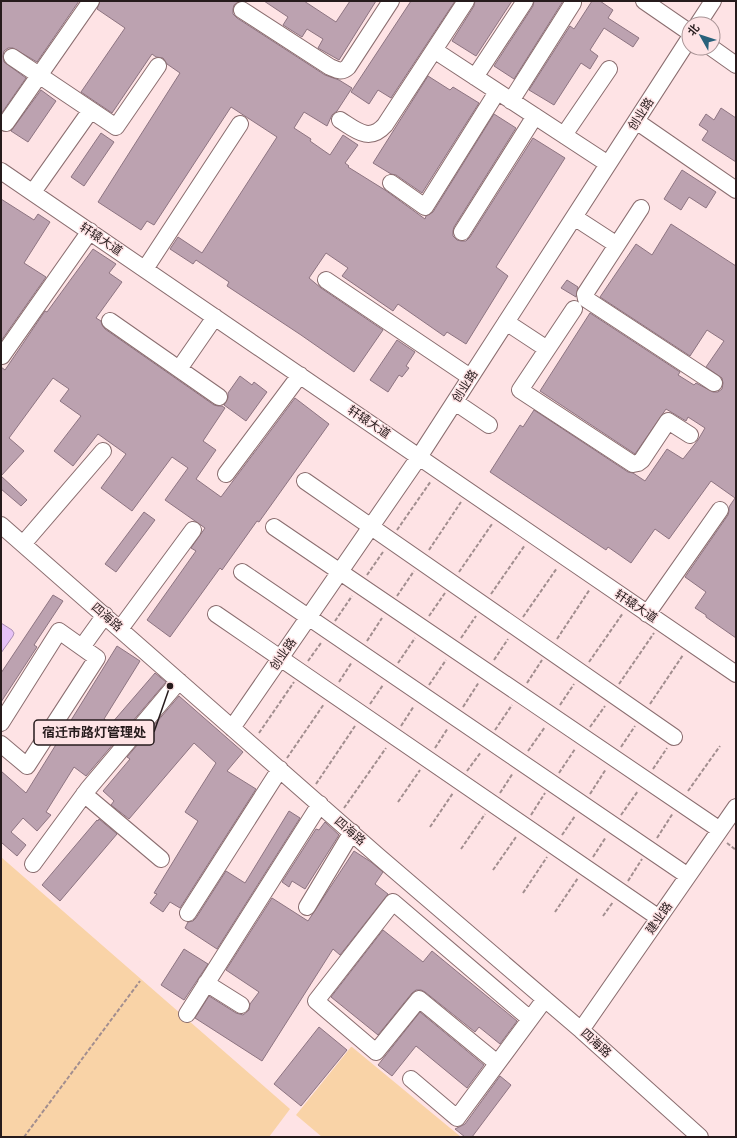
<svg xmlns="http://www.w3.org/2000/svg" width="737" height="1138" font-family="Poppins,'Noto Sans SC',sans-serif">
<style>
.green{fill:#f9d3a7}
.water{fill:#e6c1f6;stroke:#ac8fb5}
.building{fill:#bca2b0;stroke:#8d7481}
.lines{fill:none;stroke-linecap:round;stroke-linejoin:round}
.minor-casing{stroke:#8a6d6f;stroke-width:18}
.path{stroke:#a28e8f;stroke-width:2;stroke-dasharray:4 2;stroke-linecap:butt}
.minor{stroke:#fff;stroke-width:16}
.labels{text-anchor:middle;stroke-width:3;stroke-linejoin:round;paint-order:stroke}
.street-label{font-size:12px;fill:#261b1c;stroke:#fee3e5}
.leader{fill:none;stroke:#261b1c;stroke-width:1.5}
.callout-dot{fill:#261b1c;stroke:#fee3e5;stroke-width:1.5}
.callout{fill:#fee3e5;stroke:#261b1c;stroke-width:1.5}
.callout-label{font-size:13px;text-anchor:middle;font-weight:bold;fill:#261b1c}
</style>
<rect width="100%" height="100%" fill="#fee3e5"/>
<path class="green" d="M1,857L290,1109L269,1137H1Z
M351,1047H352L461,1137H322L296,1115Z"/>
<path class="water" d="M1,623L12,630L14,633L13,636L1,653Z"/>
<path class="building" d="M1,1H79L37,62L13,48H8L4,51L3,56L4,62L26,78L1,114Z
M100,1H240L234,5L233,9V14L237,18L325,75L339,80L352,88L337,111L332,115L327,126L304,112L294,128L311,139L310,141L330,155L343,135L358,145L345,163L349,166L348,167L385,190L425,219L426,216L433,212L494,114L516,128L454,227L453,231V236L457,240L461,241H466L470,237L533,138L565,158L496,267L508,276L466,344L447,332L444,336L398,304L393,311L342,276L348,268L326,253L309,278L321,288L383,330L354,372L301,335L227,286L229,282L196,260L193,264L170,249L178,237L202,253L277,137L231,107L154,225L147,221L141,230L98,202L180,73L167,64L163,58L156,57L152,54L112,113L81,92L125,28L97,9Z
M264,1H304L336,22L350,1H376L339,60L318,48L323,39L307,29L302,37L283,25L288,17Z
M411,1H455L391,98L378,90L369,104L351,92Z
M475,1H512L476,56L452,41L474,6Z
M534,1H563L514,79L494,66L533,6Z
M592,1H600L613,10L608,18L639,38L633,47L604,28L590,50L598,56L590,69L581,63L554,105L529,90L570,26L574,29Z
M428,76L450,90L453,87L479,103L422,193L396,175L391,174L373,163Z
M41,90L56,101L28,142L11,131Z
M721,108L736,118V162L702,140L708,131L699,125L706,114L714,120Z
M101,133L114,142L84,186L71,177Z
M682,170L716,192L706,208L689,197L681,210L664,199Z
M1,199L34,220L38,214L50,222L24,263L46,277L1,341Z
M671,224L736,266V638L706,617V615L695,608L706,592L685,577L728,515L729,511V507L735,498L711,481L669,539L655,529L631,563L608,547L606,550L490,472L520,425L523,427L534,410L628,472L633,473L645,481L667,449L683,459L698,440L705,428L688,417L686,421L666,409L635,454L540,391L590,313L680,372L678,375L694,385L696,383L713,392H718L722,389L723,383L722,378L706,367L724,341L707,330L690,356L600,297L636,244L652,255Z
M93,249L116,264L109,273L122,282L96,318L101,321L102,325L105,329L214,405L218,406H222L225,408L203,441L216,450L196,479L221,497L295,398L329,424L259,522L257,521L222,570L220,568L170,637L147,620L196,551L191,548L205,528L165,500L188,468L172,457L132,511L101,488L126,454L98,434L73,466L54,451L81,416L60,401L69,389L53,378L9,438L24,451L1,476V367L5,370L45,311L47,312Z
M567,280L578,287L576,297L561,288Z
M397,340L415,352L406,366L409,368L402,377L399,375L388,392L370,380Z
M240,376L252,385L254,382L267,392L246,421L224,405L228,398V393Z
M1,476L27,500L21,506L1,489Z
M144,512L155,520L116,572L105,564Z
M53,595L63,601L34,645L37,647L1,702V673Z
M117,646L140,661L104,719L111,724L155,673L166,682L86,776L74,767L46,812L51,815L37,831L23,818L11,832L26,845L17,856L2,843L1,844V771L26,793Z
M179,696L243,752L227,771L256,789L180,908L170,902L163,912L150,903L157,894L154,893L198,821L185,812L216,763L194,743L129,819L111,805L114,801L103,791L130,759L127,757Z
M289,811L300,818L217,949L185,928L188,922L193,921L196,918L226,871L245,883Z
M99,819L117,834L60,901L42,885L97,820L98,821Z
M325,822L339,835L305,889L292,881L289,887L282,882L316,829L319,830Z
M354,851L371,862L383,872L375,884L388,894L340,955L333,949L262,1061L195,1018L209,996L236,1013L243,1015L249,1010L250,1004L259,992L226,970L272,898L308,921Z
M383,930L423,962L432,951L517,1021L500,1044L479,1027L475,1032L425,992L421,990H416L412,993L378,1035L331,997Z
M184,949L208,964L184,1000L161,985Z
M420,1012L484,1065L467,1088L416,1046L392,1076L378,1065Z
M319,1027L347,1050L301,1106L274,1084Z
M500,1076L511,1085L472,1137H465L455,1129L465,1124Z"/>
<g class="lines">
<g class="minor-casing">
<path id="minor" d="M644,1L689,32
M242,10L330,67C337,70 342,73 348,67L391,1
M698,24L713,1
M712,48L736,65
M434,50L608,164
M12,57L116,127L158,66
M475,77L525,1
M511,101L573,3
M340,120C356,130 369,143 385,125L466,1
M636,121L736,190
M6,123L91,1
M564,135L609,69
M1,171L736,674
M391,183L425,207L497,92
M33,192L91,110
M641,208L585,294L586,299L714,383
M574,217L617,245
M462,232L535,116
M145,269L240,124
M326,280L470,377
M574,309L520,390L633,464L638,463L642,460L668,421L690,435
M110,321L219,397
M506,322L547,349
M1,356H2L90,231
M179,369L215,317
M455,402L489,425
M226,474L300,375
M305,481L674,737
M1,525L378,856L581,1030L700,1137
M274,527L720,830
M23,544L103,451
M242,572L688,876
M216,614L659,918
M647,614L720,510
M120,629L193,530
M82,647L105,615
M1,723L59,631L97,658L27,766L1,744
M232,728L419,457L689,39
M84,794L161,859
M33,864L88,789L179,681
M307,907L352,832
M188,913L280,769
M206,983L241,1005
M187,1014L320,804
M581,1030L736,807
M497,1063L419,999L376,1052L316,1001L393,902L530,1019
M411,1079L457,1118L545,999"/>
</g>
<path class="path" d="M397,530L431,481
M429,550L461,502
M459,572L492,524
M367,575L383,552
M491,594L525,545
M397,596L414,571
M429,616L445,593
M523,617L557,568
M335,621L352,596
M461,638L476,616
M557,639L590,589
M367,641L382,618
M494,660L508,639
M308,661L321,643
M589,662L623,613
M398,663L415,638
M339,682L352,662
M527,683L542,660
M619,684L654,633
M429,685L446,660
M370,704L383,685
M650,704L683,655
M560,705L574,684
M463,707L479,682
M401,726L414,706
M590,727L605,706
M495,730L512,705
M259,733L294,682
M621,747L635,726
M435,748L448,728
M528,751L545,727
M287,758L324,704
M653,769L667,748
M467,771L481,752
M559,773L575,749
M316,784L355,726
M688,791L720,746
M500,793L513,773
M590,794L606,769
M398,802L420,770
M344,808L386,748
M531,815L545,793
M621,815L638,791
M430,827L453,793
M562,835L575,816
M657,838L673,813
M727,843L736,850
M461,849L485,814
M593,857L606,837
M493,870L516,837
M628,881L642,859
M523,893L547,857
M555,912L578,878
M603,916L613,902
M24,1137L140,981"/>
<use href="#minor" class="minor"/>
</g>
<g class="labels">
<g class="street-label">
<text transform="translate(641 114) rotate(-57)" y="4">创业路</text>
<text transform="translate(101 239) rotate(34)" y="4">轩辕大道</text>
<text transform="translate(465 386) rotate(-57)" y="4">创业路</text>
<text transform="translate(369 422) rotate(34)" y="4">轩辕大道</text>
<text transform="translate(636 606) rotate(34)" y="4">轩辕大道</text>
<text transform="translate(107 617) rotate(41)" y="4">四海路</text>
<text transform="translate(283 654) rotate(-55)" y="4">创业路</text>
<text transform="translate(350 831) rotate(41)" y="4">四海路</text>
<text transform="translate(659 918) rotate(-55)" y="4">建业路</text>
<text transform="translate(596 1043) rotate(42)" y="4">四海路</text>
</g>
</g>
<path class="leader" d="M170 686L154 732"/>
<circle class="callout-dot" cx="170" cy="686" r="4"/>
<rect class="callout" x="34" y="720" width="120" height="25" rx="4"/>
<g class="callout-label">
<text x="94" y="737">宿迁市路灯管理处</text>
</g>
<rect width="737" height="1138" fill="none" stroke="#261b1c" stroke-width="4"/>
<g transform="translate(701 36) rotate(309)"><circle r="19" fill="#fee3e5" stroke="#a89395"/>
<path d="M0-3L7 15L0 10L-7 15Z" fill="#29617b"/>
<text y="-6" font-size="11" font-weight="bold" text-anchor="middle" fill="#261b1c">北</text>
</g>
</svg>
